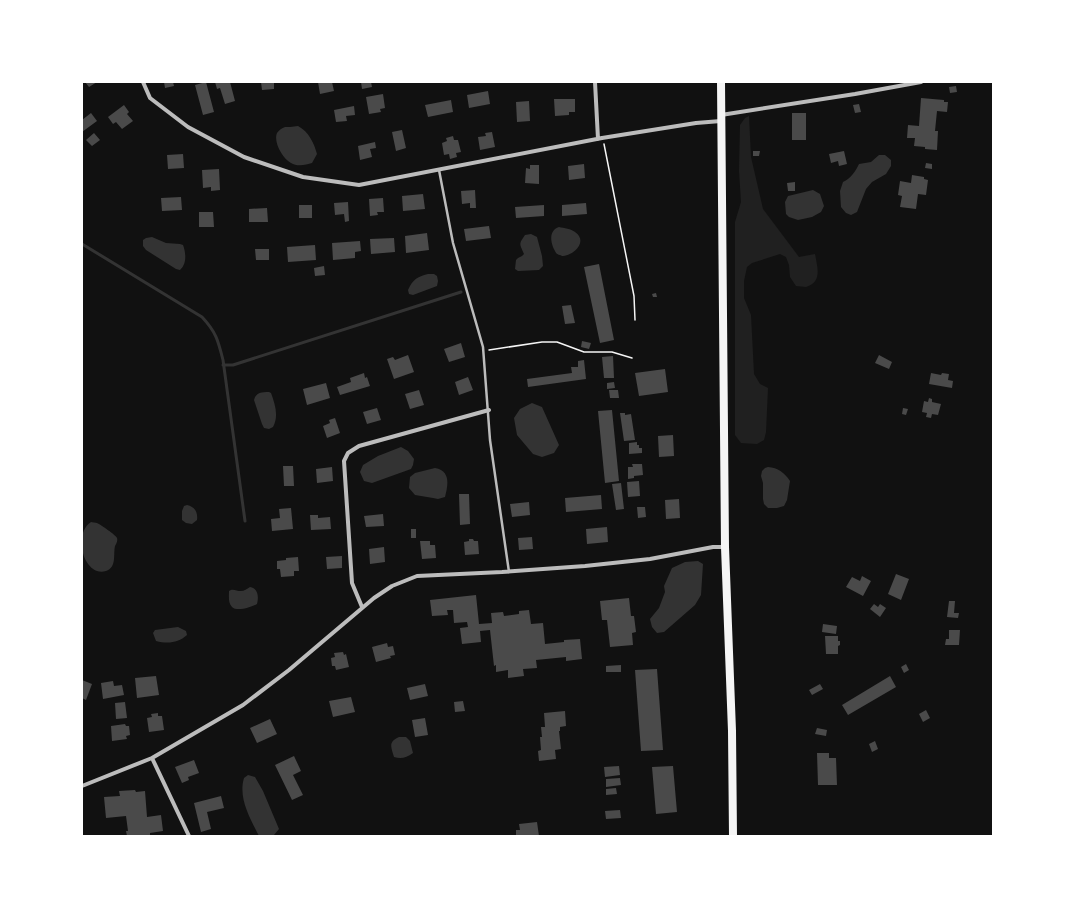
<svg xmlns="http://www.w3.org/2000/svg" width="1075" height="918" font-family="Mulish,sans-serif">
<style>
.green{fill:#202020}
.water{fill:#333}
.lines{fill:none;stroke-linecap:round;stroke-linejoin:round}
.stream{stroke:#333;stroke-width:3}
.building{fill:#4a4a4a}
.path{stroke:#f5f5f5;stroke-width:1.5}
.service{stroke:#bcbcbc;stroke-width:2.5}
.minor{stroke:#bcbcbc;stroke-width:4}
.secondary{stroke:#f5f5f5;stroke-width:8}
</style>
<rect width="100%" height="100%" fill="#111"/>
<path class="green" d="M749,116L751,157L763,209L799,257L815,254C817,266 823,282 806,287C803,287 799,286 796,286L790,277L789,265L786,257L780,254L752,263L747,267L744,281V298L751,315L754,374L760,384L768,388L766,432L764,440L757,444L741,443L735,435V222L741,202L739,171L740,125L745,118Z"/>
<path class="water" d="M298,126C309,132 314,143 317,154L312,163C306,165 297,167 291,163C283,159 273,142 277,133C279,130 282,128 285,127H290Z
M879,155H885L891,160V166L886,174L872,182L866,189L857,212L851,215L846,213L841,207L840,191L843,182C851,178 855,172 859,164L871,162Z
M813,190L820,194L824,206L821,212L812,217L798,220L789,217L786,214L785,202L788,196Z
M559,227C564,228 571,229 575,232C588,241 575,255 563,256C562,256 557,254 557,254C551,246 547,231 559,227Z
M531,234L537,237L542,256L543,266L539,270L518,271L515,269L516,260L518,258L522,256L524,254C520,244 518,245 525,235Z
M152,237L166,243L180,244L183,245C186,253 187,264 180,270L176,269L146,250L143,246V240L146,238Z
M428,274H434L437,276L438,281L437,286L413,295L409,294L408,290C413,279 417,277 428,274Z
M269,392L271,393C275,404 279,416 273,427L269,429L264,428L262,424L254,400C256,392 262,392 269,392Z
M532,403L542,407L559,445L554,453L542,457L533,454L517,435L514,418L520,409Z
M401,447L408,451L414,459L413,465L411,469L372,483L364,481L360,472L363,465L378,456Z
M768,467C778,468 784,472 790,481L787,500L784,506L777,508H768L764,504L763,499V483L761,476L762,471L765,468Z
M435,468C451,471 448,485 445,497L438,499L433,498L415,495L409,488L410,477L415,473Z
M187,505C195,507 198,512 197,520L192,524L186,523L182,520V511L184,506Z
M91,522C92,522 96,523 97,523C101,525 116,535 117,538C118,541 116,544 115,546C113,555 117,567 106,571C84,578 72,534 91,522Z
M698,561L703,564L701,595L695,605L664,632L657,633L652,627L650,619L659,608L665,592L664,586L672,568L685,562Z
M250,587C258,588 259,597 257,604C252,607 237,612 232,607C228,603 229,596 229,591C233,588 236,591 241,591C244,591 247,589 250,587Z
M178,627L186,631L187,635C178,643 168,644 156,641L153,633L155,630Z
M399,737H406L410,741L413,753C406,758 401,759 394,757C391,747 388,742 399,737Z
M248,775L255,777L263,791L279,829L274,835L259,836C250,818 238,798 244,778Z"/>
<g class="lines">
<path class="stream" d="M82,244L202,317C216,332 218,340 223,360L245,521
M223,365H233L461,292"/>
</g>
<path class="building" d="M85,82H97L89,87Z
M164,82H173L174,86L165,88Z
M206,82L214,112L203,115L195,85Z
M215,82H230L235,101L225,104L220,88L217,89Z
M261,82H274V89L262,90Z
M318,82H332L334,91L320,94Z
M361,82H371L372,87L362,89Z
M956,86L957,92L950,93L949,87Z
M488,91L490,104L469,108L467,95Z
M383,94L385,108L380,109L381,112L369,114L366,97Z
M921,98L944,100V102H948L947,112L937,111L935,131H938L937,150L925,149V147L914,146L915,138H907L908,125L919,126Z
M554,99H575V112H569V115L555,116Z
M451,100L453,112L428,117L425,105Z
M529,101L530,121L517,122L516,102Z
M859,104L861,112L855,113L853,105Z
M124,105L129,112L127,114L133,121L122,129L116,122L113,124L108,117Z
M354,106L355,115L346,116L347,121L336,122L334,110Z
M91,113L97,121L82,132V120Z
M792,113H806V140H792Z
M402,130L406,148L396,151L392,132Z
M492,132L495,147L480,150L478,137L486,136L485,133Z
M94,133L100,140L92,146L86,140Z
M453,136L454,140H458L461,152L456,153L457,157L450,159L449,154L444,155L442,143L447,141L446,138Z
M375,142L376,148L370,149L372,157L360,160L358,146Z
M753,151H760L759,156H753Z
M844,151L847,164L839,166L838,161L831,163L829,154Z
M183,154L184,168L168,169L167,155Z
M926,163L932,164V169L925,168Z
M584,164L585,178L569,180L568,166Z
M530,165H539V184L525,183L526,168L530,169Z
M219,169L220,190L211,191V187L203,188L202,170Z
M912,175L924,177V179L928,180L926,195L918,194L916,209L900,207L902,196L898,195L900,181L911,183Z
M795,182V191H788L787,183Z
M475,190L476,208H470V203L462,204L461,191Z
M423,194L425,209L403,211L402,196Z
M181,197L182,210L162,211L161,198Z
M383,198L384,212H377L378,215L370,216L369,199Z
M348,202L349,221L345,222L344,214L335,215L334,203Z
M586,203L587,214L562,216V205Z
M299,205H312V218H299Z
M544,205V216L516,218L515,207Z
M267,208L268,222H249V209Z
M199,212H213L214,227H199Z
M489,226L491,238L466,241L464,229Z
M427,233L429,250L406,253L405,236Z
M394,238L395,252L371,254L370,239Z
M360,241L361,251L355,252V258L333,260L332,243Z
M315,245L316,260L288,262L287,247Z
M255,249H269V260H256Z
M599,264L614,340L600,343L584,267Z
M324,266L325,275L315,276L314,268Z
M656,293L657,297H653L652,294Z
M571,305L575,323L565,324L562,306Z
M582,341L591,343L589,349L581,347Z
M461,343L465,357L449,362L444,349Z
M408,355L414,372L394,379L387,359L393,357L395,360Z
M879,355L892,362L889,369L875,363Z
M613,356L614,378H604L602,357Z
M584,360L586,379L528,387L527,379L572,373L571,367H578V361Z
M665,369L668,392L639,396L635,373Z
M364,373L365,378L367,377L370,386L340,395L337,387L351,382L350,378Z
M931,373L941,375L942,373L949,374L948,380L953,381L952,388L929,384Z
M468,377L473,390L459,395L455,382Z
M614,382L615,388L607,389V383Z
M326,383L330,398L307,405L303,389Z
M419,390L424,405L410,409L405,394Z
M609,390H618L619,398H610Z
M929,398L932,399V402L941,404L938,415L932,414L931,418L926,417L927,413L922,412L924,401L928,402Z
M377,408L381,420L367,424L363,412Z
M903,408L908,409L906,415L902,414Z
M612,410L619,481L605,483L598,411Z
M620,413H625V415L631,414L635,440L624,441Z
M335,418L340,433L327,438L323,426L330,423L329,420Z
M673,435L674,456L659,457L658,436Z
M637,442V445H639V448H642V453L629,454V443Z
M632,464H642L643,475L634,476V478L628,479V467H633Z
M283,466H293L294,486H284Z
M332,467L333,481L317,483L316,469Z
M639,481L640,496L628,497L627,482Z
M621,483L624,509L616,510L612,484Z
M459,494H469L470,524L460,525Z
M601,495L602,509L566,512L565,498Z
M679,499L680,518L666,519L665,500Z
M529,502L530,515L512,517L510,504Z
M637,507H645L646,517L638,518Z
M291,508L293,529L272,531L271,519L280,518L279,509Z
M383,514L384,526L366,527L364,516Z
M310,515H318V518L330,517L331,529L311,530Z
M607,527L608,542L587,544L586,529Z
M411,529H416V538H411Z
M532,537L533,549L519,550L518,538Z
M469,539H473L474,541H478L479,554L465,555L464,542L469,541Z
M420,541H430V545H435L436,558L422,559Z
M384,547L385,562L370,564L369,549Z
M342,556V568L327,569L326,557Z
M298,557L299,571H294V576L281,577L280,569H277V561L286,560V558Z
M896,574L909,579L901,600L888,594Z
M862,576L871,581L863,596L846,587L852,577L860,581Z
M476,595L479,624L492,623L491,613L503,612L504,616L519,614V611L529,610L531,624L543,623L545,644L564,642V640L580,639L582,659L566,661V657L536,660L537,668L523,669L524,676L508,678V670L496,672V665L494,666L490,630L480,631L481,642L462,644L460,628L468,627L467,622L454,623L453,610H447L448,615L432,616L430,600Z
M629,598L631,616H634L636,632L632,633L633,645L610,647L607,620H602L600,601Z
M949,601H955L954,613H959L958,618L947,617Z
M874,604L878,607L880,604L886,608L880,617L870,609Z
M823,624L837,626L836,634L822,632Z
M949,630H960L959,645H945L946,639H949Z
M825,636H838V641H840V645L838,646V654H826Z
M387,643L388,647L393,646L395,655L390,656L391,658L376,662L372,647Z
M343,652L344,655L346,654L349,667L336,670L335,666H332L331,658L335,657L334,653Z
M906,664L909,670L904,673L901,667Z
M621,665V672H606V666Z
M657,669L663,750L641,751L635,670Z
M156,676L159,695L137,698L135,678Z
M890,676L896,687L848,715L842,705Z
M82,680L92,684L86,700L82,698Z
M113,681L114,686L122,685L124,695L103,699L101,683Z
M425,684L428,696L410,700L407,688Z
M820,684L823,689L812,695L809,690Z
M351,697L355,712L333,717L329,701Z
M463,701L465,711L455,712L454,702Z
M125,702L127,718L116,719L115,703Z
M926,710L930,718L923,722L919,714Z
M565,711L566,726L560,727V731H559L561,749L555,750L556,759L539,761L538,751L541,750L540,737H542L541,727H545L544,713Z
M158,713V716H162L164,730L149,732L147,718L152,717L151,714Z
M425,718L428,735L415,737L412,720Z
M270,719L277,734L257,743L250,728Z
M125,724L126,726H129L130,735L126,736L127,739L112,741L111,726Z
M817,728L827,730L826,736L815,734Z
M875,741L878,749L872,752L869,744Z
M817,753H829V758H836L837,785H818Z
M294,756L301,771L293,775L303,795L292,800L275,765Z
M194,760L199,773L188,777L189,780L182,783L175,767Z
M619,766L620,775L605,777L604,767Z
M673,766L677,812L656,814L652,767Z
M620,778L621,785L606,787V779Z
M616,788L617,794L606,795V789Z
M135,790L136,792L145,791L147,817L161,815L163,831L150,833V836H127L126,831H128L126,816L106,818L104,797L120,796L119,791Z
M221,796L224,808L207,812L211,829L201,832L194,803Z
M620,810L621,818L606,819L605,811Z
M537,822L539,836H516V830H520L519,824Z"/>
<g class="lines">
<path class="path" d="M604,144L634,296L635,320
M489,350L542,342H557L584,352H612L632,358"/>
<path class="service" d="M439,170L453,243L483,347L490,440L509,572"/>
<path class="minor" d="M143,82L150,98L188,127L244,157L303,177L359,185L602,138L696,123L721,121
M595,82L598,139
M721,115L855,94L921,82
M362,607L352,583L344,461L348,453L359,446L489,410
M152,758L189,836
M82,786L152,758L243,705L289,670L374,598L392,586L417,576L502,572L585,566L650,559L713,547H725"/>
<path class="secondary" d="M721,82L725,547L732,731L733,836"/>
</g>
<rect width="1075" height="918" fill="none" stroke="#ffffff" stroke-width="166"/>
</svg>
